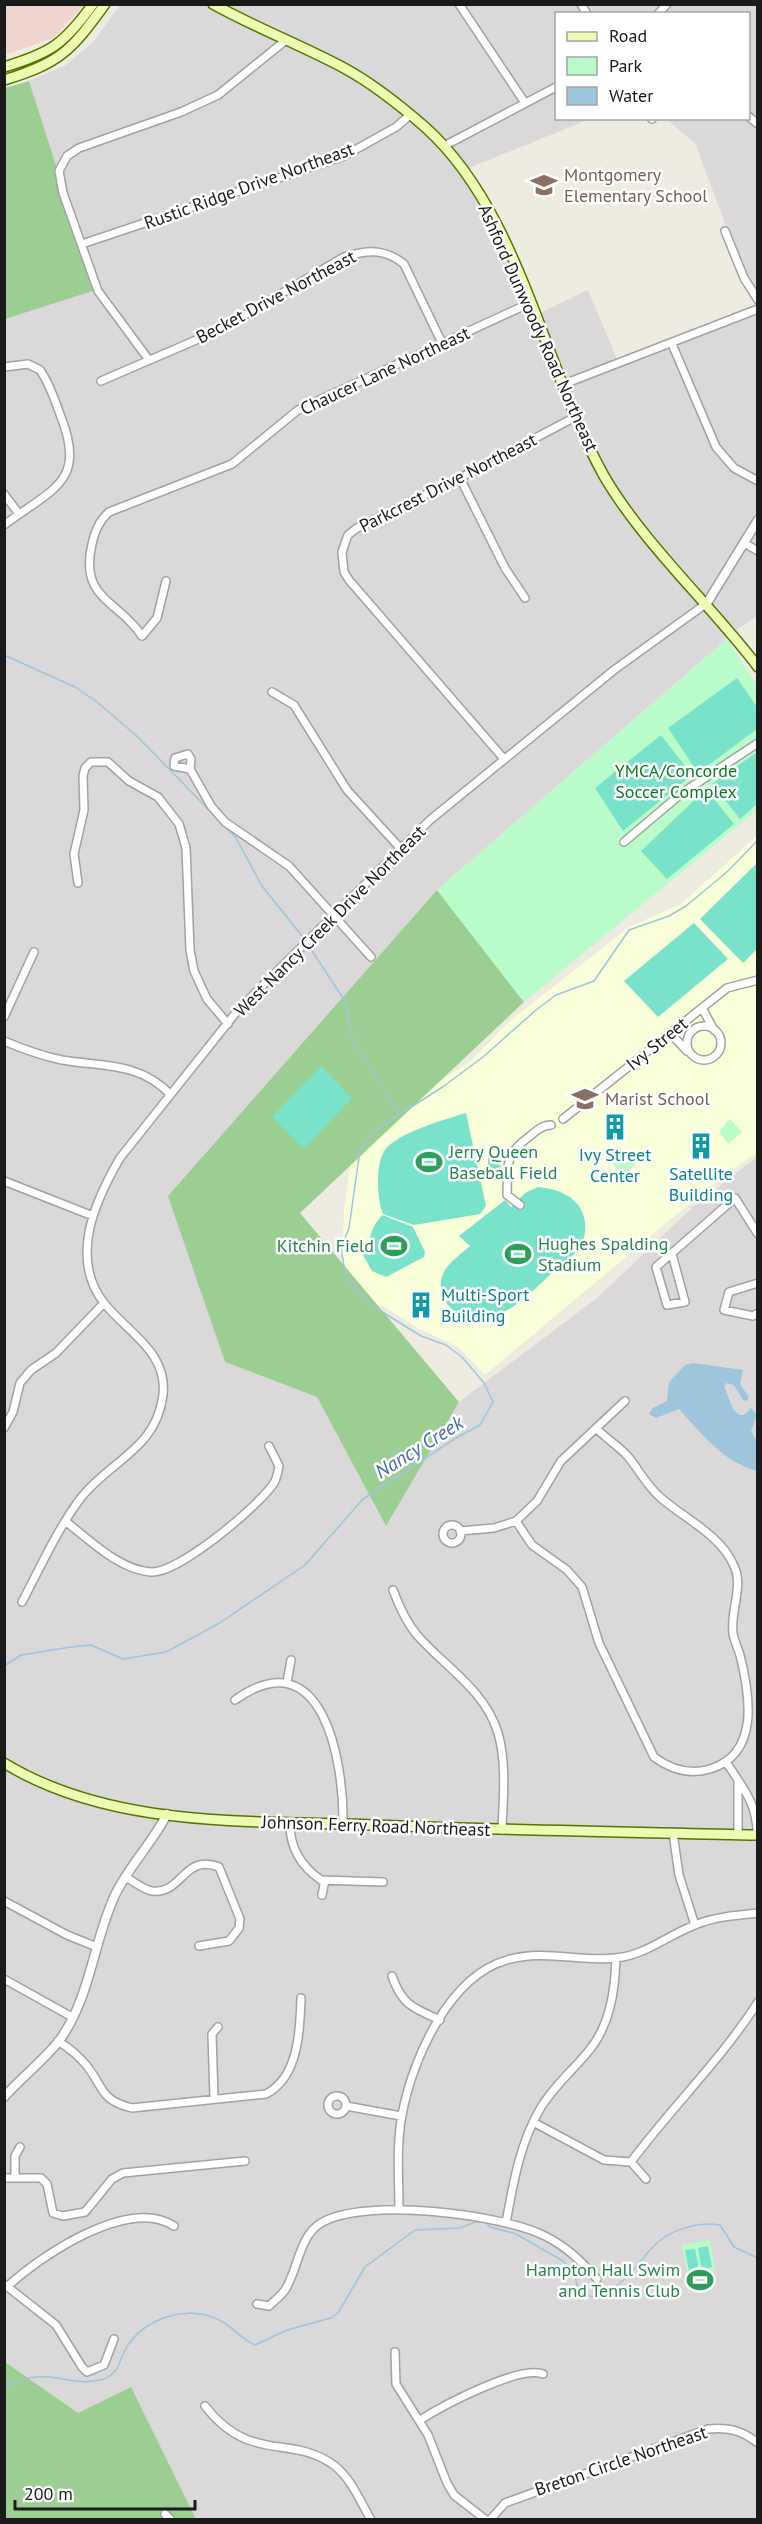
<svg xmlns="http://www.w3.org/2000/svg" width="762" height="2524" font-family="'PT Sans',sans-serif">
<style>
.residential{fill:#dad8d8}
.commercial{fill:#f0d5ce}
.education{fill:#f9ffd8}
.forest{fill:#9bcf92}
.park{fill:#b9fcc9}
.pitch{fill:#79e2ca}
.water{fill:#9ec5de}
.lines{fill:none;stroke-linecap:round;stroke-linejoin:round}
.stream{stroke:#9ec5de;stroke-width:1.5}
.minor-casing{stroke:#a2a2a2;stroke-width:10}
.tertiary-casing{stroke:#a2a2a2;stroke-width:11}
.secondary-casing{stroke:#567500;stroke-width:12}
.minor{stroke:#fff;stroke-width:7}
.tertiary{stroke:#fff;stroke-width:8}
.secondary{stroke:#ecfcb0;stroke-width:9}
.labels{text-anchor:middle;stroke-width:5;stroke-linejoin:round;paint-order:stroke}
.education-label{font-size:18px;fill:#785e54;stroke:#fff;text-anchor:start}
.street-label{font-size:18px;fill:#1b1b1b;stroke:#fff}
.park-label{font-size:18px;fill:#067d23;stroke:#fff}
.leisure-label{font-size:18px;fill:#27864d;stroke:#fff;text-anchor:start}
.culture-label{font-size:18px;fill:#0d838f;stroke:#fff}
.water-label{font-size:20px;font-style:italic;fill:#4469af;stroke:#fff}
</style>
<rect width="100%" height="100%" fill="#eeebe0"/>
<path class="residential" d="M120,5H757V294L748,285L695,143L666,119L748,118V14H556V118L590,119L459,172L488,211L530,318L588,290L619,364L757,310V616L738,629L437,890L169,1196L225,1362L317,1397L386,1526L459,1402L597,1298L695,1205L757,1157V2519H196L131,2388L78,2413L5,2361L4,319L96,290L29,81L66,65L93,42Z"/>
<path class="commercial" d="M4,5L5,4L84,5L53,38L5,55Z"/>
<path class="education" d="M757,836V1152L701,1194L485,1375L458,1347L418,1328L383,1306L361,1301L342,1270L344,1211L354,1138L472,1060L511,1020L629,927L681,904Z"/>
<path class="forest" d="M29,81L96,290L5,319V88Z
M437,890L524,1002L300,1213L459,1402L386,1526L317,1397L225,1362L168,1196Z
M4,2361L78,2413L131,2387L196,2519H5Z"/>
<path class="park" d="M727,639L757,685V810L524,1002L437,890Z
M730,1119L742,1132L728,1144L719,1132Z
M627,1151L637,1163L623,1176L612,1163Z
M710,2240L715,2270L688,2275L682,2245Z"/>
<path class="pitch" d="M737,678L757,707V729L698,773L668,728Z
M661,735L692,775L623,831L595,788Z
M757,752V804L740,819L712,784Z
M706,789L734,824L667,879L641,851Z
M757,863V949L743,963L700,919Z
M694,923L728,959L658,1017L624,981Z
M321,1066L352,1098L304,1149L272,1117Z
M466,1113L486,1206L480,1214L414,1225L383,1214C377,1199 375,1164 385,1150C397,1133 446,1119 466,1113Z
M488,1157H501L500,1179H488Z
M538,1187C558,1189 578,1196 584,1217C587,1228 585,1239 579,1248C574,1256 563,1263 556,1269C535,1289 514,1312 486,1319C460,1325 431,1298 444,1272C449,1262 462,1253 470,1246L459,1236L505,1200L511,1207L525,1193Z
M382,1215L413,1227L425,1252L424,1257L386,1277L372,1271L363,1255L374,1226Z
M708,2246L712,2267L702,2269L698,2248Z
M695,2249L699,2270L689,2271L685,2250Z"/>
<path class="water" d="M693,1363L743,1370L740,1384L749,1397L747,1401L743,1400L734,1385L727,1383L724,1386L733,1409L739,1415H744L751,1408L757,1415L751,1431L757,1442V1471C723,1462 702,1434 679,1409L656,1418L649,1414L653,1408L667,1401L669,1382L685,1365Z"/>
<g class="lines">
<path class="stream" d="M4,655L75,687L97,702L138,737L236,838L262,886L302,936
M310,948L345,1001L353,1042L398,1112
M4,1666L21,1655L71,1647L91,1645L123,1659L166,1652L218,1624L305,1565L363,1499L456,1438L480,1425L493,1402L484,1383L462,1357L446,1345L421,1336L376,1308L362,1297L351,1282L344,1266L341,1248L349,1228L360,1150L374,1131L444,1086L483,1057L536,1010L556,995L594,981L629,930L669,916L686,906L728,871L758,840
M485,2221L490,2227L516,2234L563,2261L575,2274L578,2291C609,2314 639,2258 658,2242C673,2229 702,2221 720,2225L734,2247L758,2258
M4,2387C14,2383 25,2378 35,2377C59,2374 76,2387 104,2379C118,2374 119,2362 125,2350C142,2318 189,2303 221,2321C234,2328 241,2339 255,2345L287,2330L331,2318L338,2313L365,2267L415,2230L460,2228L478,2221"/>
<g class="minor-casing">
<path id="minor" d="M459,4L525,103
M581,4L587,14
M658,14L667,4
M748,116L758,124
M651,118L652,119
M444,146L556,87
M725,231L744,278L758,300
M82,244L344,156L396,127L410,115
M672,344L716,447L734,468L758,481
M149,360L98,291L63,193L59,171L67,156L79,148L181,112L218,95L286,40
M4,367L28,364L40,370C50,384 55,401 61,417C87,482 52,489 4,525
M101,381L217,331L344,257C367,250 384,248 404,264L442,343
M564,384L758,309
M460,478L505,568L525,598
M4,494L19,514
M744,543L758,551
M166,581L157,618L142,636C119,600 79,600 92,544C95,531 99,521 109,512L232,464L298,410L530,303
M272,692L294,705L347,790L401,849
M504,759L349,580L344,572L342,552L348,535L357,528L460,478L577,416
M190,769L174,766L175,758L188,754L191,759L190,769L211,806L225,822L289,866L371,957
M624,842L682,793L758,743
M78,883L74,854L84,810L83,776L85,768L91,762H108L129,781L158,797L179,824L186,848L190,950L194,971L207,999L228,1024
M702,1008L714,1030
M4,1017L34,952
M687 1043a17 17 0 1 1 34 0a17 17 0 1 1-34 0Z
M670,1033L687,1051
M4,1041C23,1049 42,1056 62,1060C103,1067 139,1062 170,1094
M563,1119L727,988L758,980
M4,1181L93,1216
M520,1205L507,1195C508,1164 504,1155 530,1136C537,1130 543,1125 551,1125
M672,1254L685,1302L667,1305L656,1267L735,1198L758,1234
M758,1283L729,1292L724,1310L753,1316L758,1313
M4,1428L13,1412L20,1383L31,1370L56,1353L104,1303
M65,1521C90,1540 118,1569 150,1572C177,1575 259,1506 274,1483C277,1478 278,1472 279,1466L269,1446
M516,1521L532,1545L567,1570L582,1587L599,1643L654,1757C670,1769 689,1775 710,1769C760,1754 750,1695 740,1655C738,1648 734,1641 733,1633C730,1611 744,1586 734,1566C721,1535 685,1519 661,1498C648,1487 640,1472 630,1459C621,1447 606,1439 596,1428
M443 1534a9 9 0 1 1 18 0a9 9 0 1 1-18 0Z
M460,1531L494,1528L516,1521L537,1501L561,1461L625,1401
M393,1590C399,1606 406,1622 417,1635C445,1667 485,1690 498,1733C507,1764 503,1799 502,1830
M22,1602C40,1568 57,1530 80,1499C110,1460 156,1450 163,1395C168,1352 127,1332 104,1303C69,1258 95,1201 120,1158L238,1010L430,820L614,670L707,603
M287,1682L291,1660
M235,1700C323,1637 344,1762 343,1824
M726,1762C742,1786 758,1805 757,1835
M290,1824C290,1848 302,1867 321,1880L383,1882
M673,1833L679,1875L695,1925
M738,1835V1781
M127,1878C135,1882 142,1889 152,1891C182,1895 184,1853 219,1867L240,1919L239,1928L229,1941L199,1946
M322,1895L325,1880
M4,1901L67,1935L97,1947
M392,1976C402,2005 413,2008 440,2020
M4,1979L72,2017
M58,2041C69,2048 79,2056 87,2066C104,2088 100,2100 132,2108L266,2094C299,2077 300,2030 301,1998
M328 2105a9 9 0 1 1 18 0a9 9 0 1 1-18 0Z
M214,2098L212,2034L218,2027
M346,2106L401,2116
M533,2122L604,2160L631,2162L646,2179
M631,2162C671,2108 721,2060 758,2002
M15,2177V2156L20,2147
M4,2178H41L47,2184L53,2213L63,2216L85,2212L112,2179L123,2173L245,2161
M399,2210C399,2179 396,2146 402,2115C412,2060 449,1976 507,1960C544,1949 579,1962 616,1958C646,1955 668,1935 695,1925C714,1917 737,1915 758,1913
M506,2223C513,2184 520,2143 540,2109C553,2087 571,2072 587,2053C610,2027 615,1991 616,1958
M4,2284L56,2325L82,2367L87,2372L104,2365L114,2339
M7,2287C40,2256 129,2196 174,2226
M257,2304L269,2306C274,2301 281,2296 285,2290C298,2270 299,2236 321,2223C364,2197 502,2214 545,2236C567,2247 581,2261 597,2279
M395,2352L396,2384L428,2435L447,2483L454,2495L486,2520
M205,2406C251,2465 291,2433 335,2466C352,2480 360,2501 371,2520
M420,2420C442,2406 519,2365 543,2374
M165,2514L171,2520
M490,2520L505,2503L708,2429C728,2427 741,2430 758,2443"/>
</g>
<g class="tertiary-casing">
<path id="tertiary" d="M707,603L758,520
M4,2097C21,2078 43,2061 59,2041C91,1997 93,1942 115,1895C129,1866 153,1842 167,1814"/>
</g>
<g class="secondary-casing">
<path id="secondary" d="M213,4C256,28 301,45 344,68C370,82 402,107 425,127C520,212 543,367 604,476C643,543 710,604 758,667
M4,67C51,53 64,44 93,4
M4,80C60,63 71,51 105,4
M4,1763C112,1829 250,1820 372,1825C500,1830 629,1832 758,1835"/>
</g>
<use href="#minor" class="minor"/>
<use href="#tertiary" class="tertiary"/>
<use href="#secondary" class="secondary"/>
</g>
<defs>
<g id="school-bare" transform="scale(2.07)"><path d="M0-5L7-2L0 1L-7-2ZM-4 1L0 2.5L4 1V4Q0 6-4 4Z" fill="#8d6e63" stroke="#fff" stroke-width="2.5" paint-order="stroke"/></g>
<g id="building-bare" transform="scale(2.07)"><path d="M-4-6H4V6H1V3H-1V6H-4ZM-2.5-4.3h1.7v1.8h-1.7ZM.8-4.3h1.7v1.8H.8ZM-2.5-1h1.7V.8h-1.7ZM.8-1h1.7V.8H.8Z" fill="#0f9aa8" stroke="#fff" stroke-width="2.5" paint-order="stroke"/></g>
<g id="stadium-bare" transform="scale(2.07)"><path d="M0-5a6.5 5 0 1 0 0 10a6.5 5 0 1 0 0-10ZM-3.5-1.8h7v3.6h-7Z" fill="#2e9e5b" stroke="#fff" stroke-width="2.5" paint-order="stroke"/></g>
</defs>
<g fill-rule="evenodd">
<use href="#school-bare" x="544" y="185"/>
<use href="#school-bare" x="585" y="1099"/>
<use href="#building-bare" x="615" y="1127"/>
<use href="#building-bare" x="701" y="1146"/>
<use href="#stadium-bare" x="429" y="1162"/>
<use href="#stadium-bare" x="394" y="1246"/>
<use href="#stadium-bare" x="518" y="1254"/>
<use href="#building-bare" x="421" y="1305"/>
<use href="#stadium-bare" x="700" y="2280"/>
</g>
<g class="labels">
<g class="education-label">
<text x="564" y="181">Montgomery<tspan x="564" dy="21">Elementary School</tspan></text>
<text x="605" y="1105">Marist School</text>
</g>
<g class="street-label">
<text transform="translate(249 186) rotate(-20)" y="6">Rustic Ridge Drive Northeast</text>
<text transform="translate(276 297) rotate(-28)" y="6">Becket Drive Northeast</text>
<text transform="translate(538 328) rotate(66)" y="6">Ashford Dunwoody Road Northeast</text>
<text transform="translate(385 371) rotate(-25)" y="6">Chaucer Lane Northeast</text>
<text transform="translate(448 483) rotate(-27)" y="6">Parkcrest Drive Northeast</text>
<text transform="translate(330 921) rotate(-45)" y="6">West Nancy Creek Drive Northeast</text>
<text transform="translate(657 1044) rotate(-39)" y="6">Ivy Street</text>
<text transform="translate(376 1826) rotate(2)" y="6">Johnson Ferry Road Northeast</text>
<text transform="translate(621 2461) rotate(-19)" y="6">Breton Circle Northeast</text>
</g>
<g class="park-label">
<text x="676" y="777">YMCA/Concorde<tspan x="676" dy="21">Soccer Complex</tspan></text>
</g>
<g class="leisure-label">
<text x="449" y="1158">Jerry Queen<tspan x="449" dy="21">Baseball Field</tspan></text>
<text x="538" y="1250">Hughes Spalding<tspan x="538" dy="21">Stadium</tspan></text>
<text x="374" y="1252" text-anchor="end">Kitchin Field</text>
<text x="680" y="2276" text-anchor="end">Hampton Hall Swim<tspan x="680" dy="21">and Tennis Club</tspan></text>
</g>
<g class="culture-label">
<text x="615" y="1161">Ivy Street<tspan x="615" dy="21">Center</tspan></text>
<text x="701" y="1180">Satellite<tspan x="701" dy="21">Building</tspan></text>
<text x="441" y="1301" text-anchor="start">Multi-Sport<tspan x="441" dy="21">Building</tspan></text>
</g>
<g class="water-label">
<text transform="translate(419 1447) rotate(-32)" y="7">Nancy Creek</text>
</g>
</g>
<rect width="762" height="2524" fill="none" stroke="#1b1b1b" stroke-width="12"/>
<rect x="555" y="12" width="195" height="108" fill="#ffffff" stroke="#a4a4a4" stroke-width="1.5"/>
<rect x="567" y="32" width="30" height="9" fill="#ecfcb0" stroke="#a4a4a4" stroke-width="1.5"/>
<text x="609" y="42" font-size="18" fill="#1b1b1b">Road</text>
<rect x="567" y="57" width="30" height="18" fill="#b9fcc9" stroke="#a4a4a4" stroke-width="1.5"/>
<text x="609" y="72" font-size="18" fill="#1b1b1b">Park</text>
<rect x="567" y="87" width="30" height="18" fill="#9ec5de" stroke="#a4a4a4" stroke-width="1.5"/>
<text x="609" y="102" font-size="18" fill="#1b1b1b">Water</text>
<path d="M15 2500v9h180v-9" fill="none" stroke="#1b1b1b" stroke-width="3"/>
<text x="24" y="2500" font-size="18" fill="#1b1b1b" stroke="#ffffff" stroke-width="4.5" paint-order="stroke">200 m</text>
</svg>
